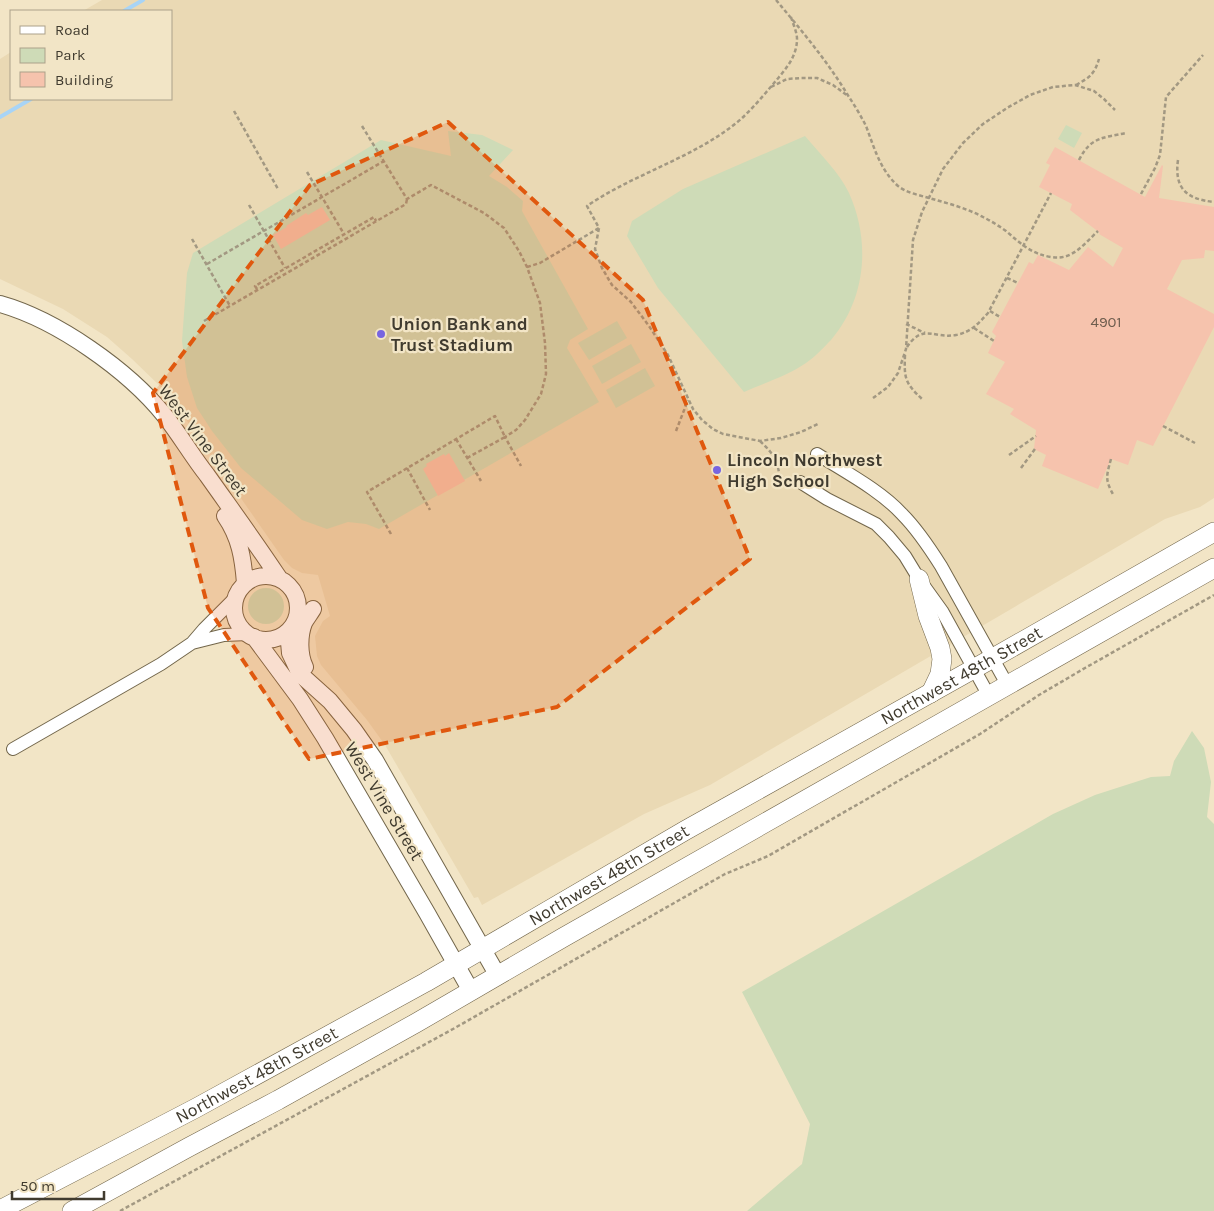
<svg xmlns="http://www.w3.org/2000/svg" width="1214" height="1211" font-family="Karla,sans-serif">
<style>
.built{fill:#ead9b4}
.green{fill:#cedbb7}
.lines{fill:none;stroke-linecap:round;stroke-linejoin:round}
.stream{stroke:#a8d4f6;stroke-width:4}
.building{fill:#f6c3ad}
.minor-casing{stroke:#72664b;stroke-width:14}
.tertiary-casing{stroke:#72664b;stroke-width:18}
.secondary-casing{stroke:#72664b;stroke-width:20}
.path{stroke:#a29882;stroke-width:2.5;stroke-dasharray:4 2.5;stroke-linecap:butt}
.minor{stroke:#fff;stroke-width:12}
.tertiary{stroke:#fff;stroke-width:16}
.secondary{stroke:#fff;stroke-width:19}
.marked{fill:#e0580e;fill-opacity:0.2;stroke:#e0580e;stroke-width:4;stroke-dasharray:10 6;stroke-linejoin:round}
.poi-dot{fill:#7765e0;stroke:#f2e5c6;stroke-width:2}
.labels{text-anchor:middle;stroke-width:4.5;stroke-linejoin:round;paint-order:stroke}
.number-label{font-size:15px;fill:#6e5d4e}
.poi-label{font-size:18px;font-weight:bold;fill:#403b2f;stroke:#f2e5c6;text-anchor:start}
.street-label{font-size:18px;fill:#403b2f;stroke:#f2e5c6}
</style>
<rect width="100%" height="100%" fill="#f2e5c6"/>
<path class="built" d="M102,0H1214V498L1200,507L1165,519L710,785L644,814L482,905L478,897L474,898L385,745L367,720L321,665L317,656L315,636L323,621L330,616L318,575L302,573L292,568L284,560L178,408L163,389L132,359L107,337L63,309L0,279V59L11,52V99H171V11H83Z"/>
<path class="green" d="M1066,125L1082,133L1074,148L1058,139Z
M448,131L482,135L513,150L489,176L507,187L523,201L522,211L588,329L570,340L567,348L599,402L379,529L366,524L348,522L327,529L302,520L241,468L212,431L197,408L187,377L182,341L187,273L193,253L381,140L451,156Z
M805,136C820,154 839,172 849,193C871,242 866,299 831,340C823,348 815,357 806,363C787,376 764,383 744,392L658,288L627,236L632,221L683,189Z
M617,321L627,338L589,360L578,343Z
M631,344L641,362L602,384L592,366Z
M645,368L655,386L616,408L606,390Z
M248 606a18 18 0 1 1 36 0a18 18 0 1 1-36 0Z
M1192,731L1204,748L1211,782L1207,817L1214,824V1211H747L802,1164L810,1124L742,992L1053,814L1095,795L1151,777L1170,776L1174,761Z"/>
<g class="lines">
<path class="stream" d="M124,11L143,0
M0,117L31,99"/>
</g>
<path class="building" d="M1055,147L1145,197L1162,165L1163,166L1159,198L1214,207V251L1205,250L1204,258L1182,260L1167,289L1214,314V327L1153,446L1137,440L1128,465L1111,459L1098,489L1042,466L1046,455L1034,449L1036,430L1010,414L1014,409L986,394L1005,362L988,353L996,336L992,332L1029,262L1033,264L1038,255L1069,270L1088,247L1113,267L1123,248L1099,234L1100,233L1070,210L1072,204L1039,187L1050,165L1046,163Z
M322,207L330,220L281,249L273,235L287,227L286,226L306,213L308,215Z
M449,453L465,481L438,496L423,469L427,466L426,464L444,454L445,456Z"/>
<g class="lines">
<g class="minor-casing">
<path id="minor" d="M817,454C845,472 880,490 902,514C917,529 929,547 941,566L1008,686
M800,482L827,499L876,524L889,537L905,556L919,579L942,611L989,696
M192,643L224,635L248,634
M13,749L161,664L192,643L204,629L236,597"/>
</g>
<g class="tertiary-casing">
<path id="tertiary" d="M0,304C57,320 128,370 165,416C180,435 192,456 207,475C231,509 256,543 279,578
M225,516C240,538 243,558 245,583
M234 608a32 32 0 1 1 64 0a32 32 0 1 1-64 0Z
M288,631L290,653L300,674L330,701L354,730L375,760L498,976
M254,637L300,699L325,738L427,913L471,991
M305,667C299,655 299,636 304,623C306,619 310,614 313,609"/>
</g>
<g class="secondary-casing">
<g id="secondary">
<path d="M919,579L928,616L940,648L942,659L940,674L931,693"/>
<path id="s1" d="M0,1210L196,1108L426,982L686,830L993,658L1214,532"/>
<path d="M72,1211L189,1147L278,1100L416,1023L564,937L1214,568"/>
</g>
</g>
<path class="path" d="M776,0C802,31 828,62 849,97C855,106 861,116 866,126C874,147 880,170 898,186C907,193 919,195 929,198C947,203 966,208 983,217C991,221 999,226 1006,231C1020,243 1031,254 1051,257C1072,261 1084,244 1098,231
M791,17C793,24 797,32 797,39C797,57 785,70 774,83C764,95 753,108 741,119C697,157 635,173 587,206L599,228L595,249L602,268L612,285L631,302L649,326L668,355L693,409L702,420L713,429L723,434L760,441L781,438L801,432L818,424
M1076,85C1090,77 1094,75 1099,59
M771,87L787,79L801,78H817L833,85L848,96
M234,111L278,189
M362,126L407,199L431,185L484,213L504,228L519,251L527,267L540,303L545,343L546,374L541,394L525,420L516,430L505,437L521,466
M1079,160C1091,136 1104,138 1126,133
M1178,160C1174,189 1187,199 1214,202
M307,172L344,234
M1141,194L1155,168L1160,155L1166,97L1203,55
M249,205L285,268
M192,239L230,306
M207,264L322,197L384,161
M527,267L540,263L599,228
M1007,278L1018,283
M257,289L255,286L374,217L376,221
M990,311L1000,317
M204,321L406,204L407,199
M906,324L925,333
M974,328L994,341
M907,347C923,323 934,339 956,335C971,332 978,324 988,313L1051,193
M905,355C904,379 905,383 923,400
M873,398L888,387L898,373L906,349L913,240L922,212L943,169L963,143L983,124L1007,108L1030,95L1053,87L1075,85L1094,91L1104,99L1115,110
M1163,426L1195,443
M676,431L688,400
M456,439L481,481
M760,441C774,454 778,461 780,480
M1009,455L1036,436
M1111,459C1106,477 1105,480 1114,496
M407,468L430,510
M1021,468L1035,449
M391,534L367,492L495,416L505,437L467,458
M120,1211L453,1029L725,874L768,856L980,734L1039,695L1085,668L1214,595"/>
<use href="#minor" class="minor"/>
<use href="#tertiary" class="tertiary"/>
<use href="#secondary" class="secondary"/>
</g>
<path class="marked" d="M448,122L643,300L750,559L557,707L309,759L208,608L153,393L310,185Z"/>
<g class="poi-dot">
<circle cx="381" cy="334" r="5"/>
<circle cx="717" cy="470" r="5"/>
</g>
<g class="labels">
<g class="number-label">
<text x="1106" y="327">4901</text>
</g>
<g class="poi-label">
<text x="391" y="330">Union Bank and<tspan x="391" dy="21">Trust Stadium</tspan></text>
<text x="727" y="466">Lincoln Northwest<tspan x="727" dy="21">High School</tspan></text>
</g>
<g class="street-label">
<text transform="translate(203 440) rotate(53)" y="6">West Vine Street</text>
<text dy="6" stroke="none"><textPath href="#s1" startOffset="1100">Northwest 48th Street</textPath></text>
<text transform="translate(384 801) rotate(59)" y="6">West Vine Street</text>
<text dy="6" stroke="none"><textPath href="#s1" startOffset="695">Northwest 48th Street</textPath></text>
<text dy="6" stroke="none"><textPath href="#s1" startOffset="290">Northwest 48th Street</textPath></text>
</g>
</g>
<rect x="10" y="10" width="162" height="90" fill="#f2e5c6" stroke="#aba18a"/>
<rect x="20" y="26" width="25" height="8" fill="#ffffff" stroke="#aba18a"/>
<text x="55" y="35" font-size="15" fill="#403b2f">Road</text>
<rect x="20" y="48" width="25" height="15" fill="#cedbb7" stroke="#aba18a"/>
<text x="55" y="60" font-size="15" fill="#403b2f">Park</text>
<rect x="20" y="72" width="25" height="15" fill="#f6c3ad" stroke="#aba18a"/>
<text x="55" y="85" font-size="15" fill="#403b2f">Building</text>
<path d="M12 1191v8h92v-8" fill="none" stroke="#403b2f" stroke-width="2.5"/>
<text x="20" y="1191" font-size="15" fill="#403b2f" stroke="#f2e5c6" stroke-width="4" paint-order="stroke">50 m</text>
</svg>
